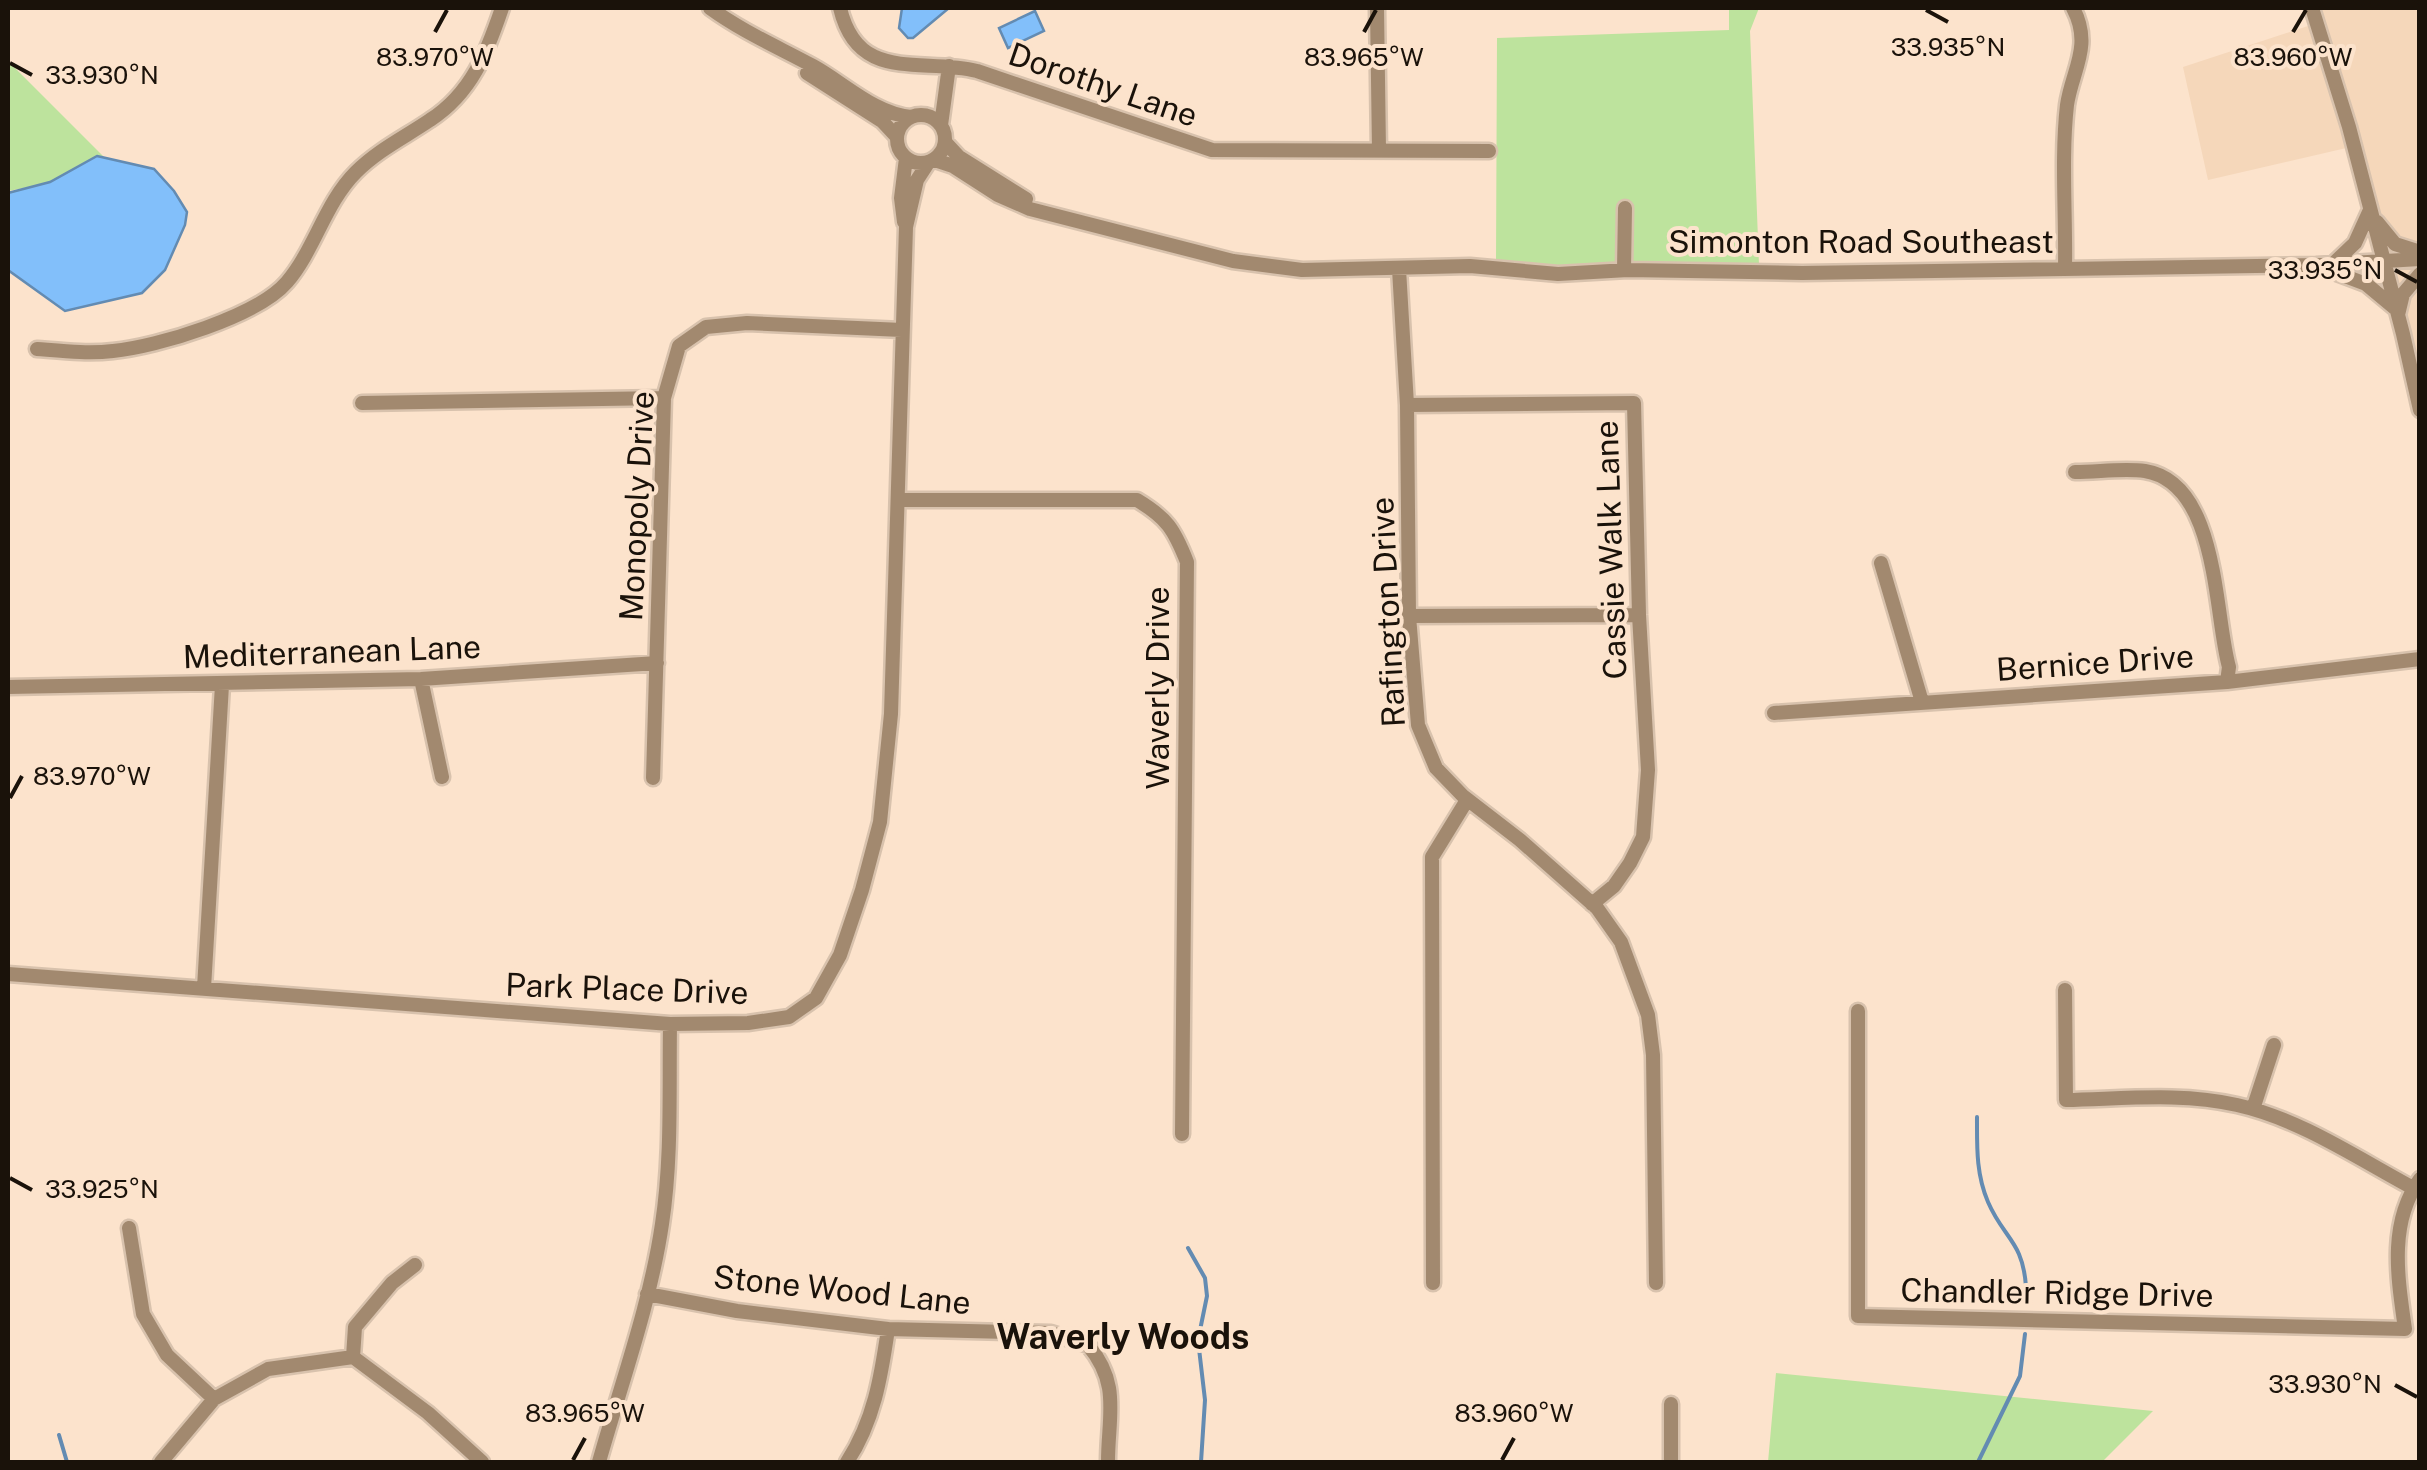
<svg xmlns="http://www.w3.org/2000/svg" width="2427" height="1470" font-family="'Public Sans',sans-serif">
<style>
.built{fill:#f5d7ba}
.green{fill:#bde39d}
.water{fill:#82bffa;stroke:#638bb2;stroke-width:2.5}
.lines{fill:none;stroke-linecap:round;stroke-linejoin:round}
.stream{stroke:#638bb2;stroke-width:4}
.minor-casing{stroke:#d8c2ad;stroke-width:19}
.minor{stroke:#a2896f;stroke-width:14}
.ticks{fill:none;stroke:#1a120a;stroke-width:4}
.labels{text-anchor:middle;stroke-width:8;stroke-linejoin:round;paint-order:stroke}
.street-label{font-size:32px;fill:#1a120a;stroke:#fce3cc}
.neighbourhood-label{font-size:35px;font-weight:bold;fill:#1a120a;stroke:#fce3cc}
.ticks-label{font-size:25px;text-anchor:middle;fill:#1a120a;stroke:#fce3cc;stroke-width:8;stroke-linejoin:round;paint-order:stroke}
</style>
<rect width="100%" height="100%" fill="#fce3cc"/>
<path class="built" d="M2310,8H2419V393L2388,247L2355,146L2208,180L2183,67L2314,24Z"/>
<path class="green" d="M1729,8H1759L1750,31L1759,265L1546,266L1496,260L1497,38L1729,30Z
M8,61L128,181L45,184L8,191Z
M1776,1373L2153,1411L2102,1462H1768Z"/>
<path class="water" d="M902,8H949L913,38H908L899,28Z
M1035,11L1044,31L1008,48L999,28Z
M97,156L154,169L174,191L187,212L185,225L165,270L142,293L65,311L8,270V193L50,182Z"/>
<g class="lines">
<path class="stream" d="M1977,1117C1977,1147 1976,1174 1988,1202C2004,1239 2023,1241 2026,1287
M1188,1248L1205,1278L1207,1296L1198,1340L1205,1400L1201,1462
M59,1435L67,1462
M1978,1462L2020,1376L2025,1334"/>
<g class="minor-casing">
<path id="minor" d="M710,8C743,32 778,47 813,66C844,83 875,114 911,117
M840,8C858,84 921,57 977,71L1212,150L1489,151
M1377,8L1379,151
M2312,8L2349,127L2403,334L2420,410
M807,73L882,121L897,137
M897 139a24 24 0 1 1 48 0a24 24 0 1 1-48 0Z
M941,125L949,66
M946,143L959,157L1026,199
M935,160L953,166L998,195L1030,209L1233,261L1302,270L1470,266L1558,274L1628,270L1802,273L2316,265L2420,259
M904,222L901,198L906,158
M2377,222L2395,244L2420,252
M2333,264L2355,243L2370,210
M2321,267L2366,284L2396,309
M1399,269L1407,405L1409,616L1418,725L1436,768L1463,796L1520,840L1597,908L1621,942L1648,1015L1653,1055L1656,1283
M2065,269C2066,215 2061,158 2067,105C2072,70 2093,46 2073,8
M1624,270L1625,208
M2398,315L2403,294L2420,274
M37,349C62,351 88,354 113,351C157,347 258,316 287,282C315,249 325,203 356,172C378,150 405,137 430,120C472,93 487,52 502,8
M362,403L664,398
M1407,405L1634,403L1639,615L1648,770L1643,837L1630,863L1614,886L1592,904
M2075,472C2098,472 2123,468 2145,471C2219,483 2214,614 2229,667L2227,682
M899,500H1137C1167,518 1174,529 1187,562L1182,1134
M1881,563L1922,702
M1409,616L1639,615
M421,679L442,777
M8,687L421,679L657,663
M1774,713L2227,682L2420,659
M653,778L664,398L679,346L706,327L747,323L902,330
M8,974L670,1024L748,1023L789,1017L816,998L840,955L862,890L880,822L891,714L906,227L917,180L928,163
M204,988L222,685
M2065,990L2066,1100C2122,1099 2182,1092 2237,1105C2300,1119 2357,1158 2413,1188
M1858,1011V1316L2405,1329C2398,1279 2388,1223 2420,1179
M2253,1109L2274,1045
M129,1228L143,1314L167,1355L214,1399
M1433,1283L1432,857L1467,800
M647,1294L737,1311L888,1329L1051,1333L1088,1345C1121,1384 1108,1416 1108,1462
M353,1357L355,1327L392,1283L415,1265
M1671,1404V1462
M161,1462L214,1399L268,1369L353,1357L428,1413L482,1462
M599,1462C621,1384 650,1305 662,1224C672,1159 669,1091 670,1024
M847,1462C874,1421 881,1377 888,1329"/>
</g>
<use href="#minor" class="minor"/>
</g>
<path class="ticks" d="M1926,10L1948,22M435,32L447,10M1364,32L1376,10M2293,32L2306,10M10,63L32,75M2395,270L2417,282M10,798L22,776M10,1178L32,1190M2395,1385L2417,1397M573,1460L585,1438M1502,1460L1514,1438"/>
<g class="labels">
<g class="street-label">
<text transform="translate(1103 85) rotate(19)" y="11">Dorothy Lane</text>
<text x="1861" y="253">Simonton Road Southeast</text>
<text transform="translate(637 506) rotate(-87)" y="11">Monopoly Drive</text>
<text transform="translate(1611 550) rotate(-92)" y="11">Cassie Walk Lane</text>
<text transform="translate(1388 612) rotate(-93)" y="11">Rafington Drive</text>
<text transform="translate(332 652) rotate(-2)" y="11">Mediterranean Lane</text>
<text transform="translate(2095 663) rotate(-4)" y="11">Bernice Drive</text>
<text transform="translate(1158 688) rotate(-90)" y="11">Waverly Drive</text>
<text transform="translate(627 989) rotate(2)" y="11">Park Place Drive</text>
<text transform="translate(842 1290) rotate(6)" y="11">Stone Wood Lane</text>
<text transform="translate(2057 1293) rotate(1)" y="11">Chandler Ridge Drive</text>
</g>
<g class="neighbourhood-label">
<text x="1123" y="1349">Waverly Woods</text>
</g>
</g>
<g class="ticks-label">
<text x="1948" y="56">33.935°N</text>
<text x="435" y="66">83.970°W</text>
<text x="1364" y="66">83.965°W</text>
<text x="2293" y="66">83.960°W</text>
<text x="102" y="84">33.930°N</text>
<text x="2325" y="279">33.935°N</text>
<text x="92" y="785">83.970°W</text>
<text x="102" y="1198">33.925°N</text>
<text x="2325" y="1393">33.930°N</text>
<text x="585" y="1422">83.965°W</text>
<text x="1514" y="1422">83.960°W</text>
</g>
<rect width="2427" height="1470" fill="none" stroke="#1a120a" stroke-width="20"/>
</svg>
